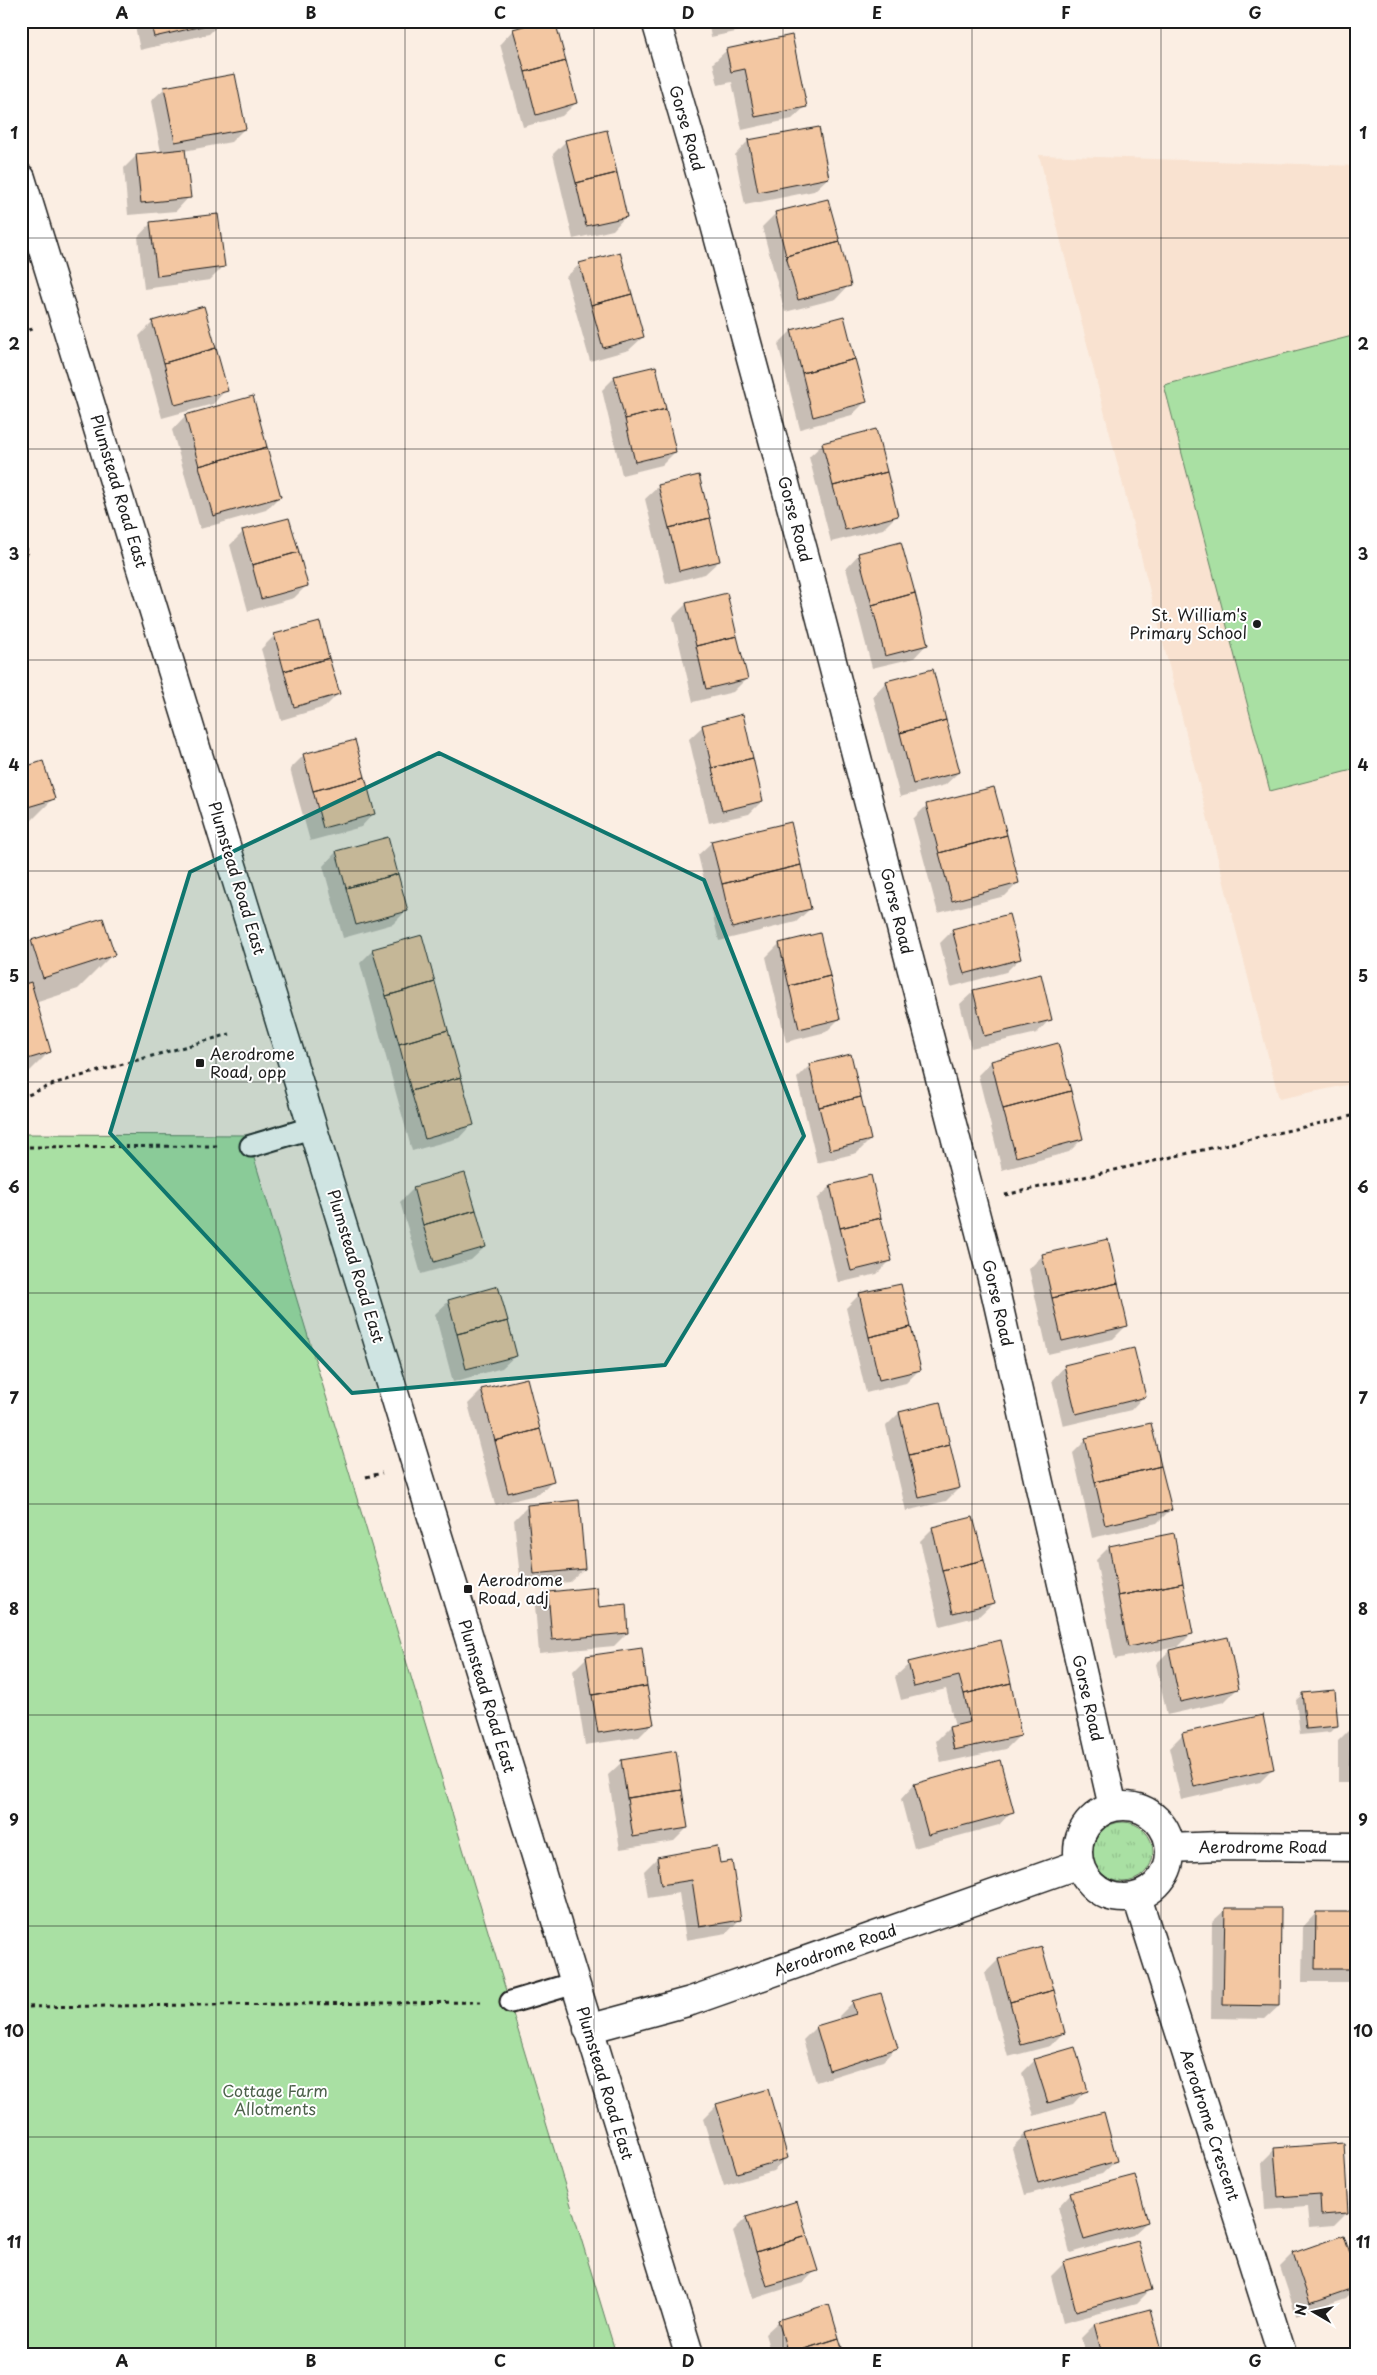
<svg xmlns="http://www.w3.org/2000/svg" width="1377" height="2375" font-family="'Playpen Sans',sans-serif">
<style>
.built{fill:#f9e2d0}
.grass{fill:url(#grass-tufts);stroke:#627e60}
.garden{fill:#a9e0a3;stroke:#627e60}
.shadow{fill:#0003}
.building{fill:#f3c7a2;stroke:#1c1c1c}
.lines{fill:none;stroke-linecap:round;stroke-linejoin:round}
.service-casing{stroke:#1c1c1c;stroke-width:25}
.minor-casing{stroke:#1c1c1c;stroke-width:31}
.tertiary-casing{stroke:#1c1c1c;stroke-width:31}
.path{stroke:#1c1c1c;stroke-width:3;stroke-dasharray:4 4;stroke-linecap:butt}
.service{stroke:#fff;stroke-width:21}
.minor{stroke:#fff;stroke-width:28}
.tertiary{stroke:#fff;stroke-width:28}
.marked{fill:#0f766e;fill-opacity:0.2;stroke:#0f766e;stroke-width:4;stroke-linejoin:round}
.grid{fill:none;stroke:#1c1c1c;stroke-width:1;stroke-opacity:0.55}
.poi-dot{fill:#1c1c1c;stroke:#fff;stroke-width:2}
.labels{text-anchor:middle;stroke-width:4;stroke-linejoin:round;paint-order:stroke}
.street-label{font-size:16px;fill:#1c1c1c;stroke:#fff}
.poi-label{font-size:16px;fill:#1c1c1c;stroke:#fff;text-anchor:start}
.park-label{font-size:16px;fill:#4d614b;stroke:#fff}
.neatline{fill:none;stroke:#1c1c1c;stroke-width:2}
.grid-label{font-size:16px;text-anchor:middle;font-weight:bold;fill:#1c1c1c}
</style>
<defs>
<pattern id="grass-tufts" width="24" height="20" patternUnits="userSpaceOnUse" patternTransform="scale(1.25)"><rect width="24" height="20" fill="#a9e0a3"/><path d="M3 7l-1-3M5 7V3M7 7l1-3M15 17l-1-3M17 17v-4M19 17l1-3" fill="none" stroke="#91c08c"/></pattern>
</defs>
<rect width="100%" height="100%" fill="#fbeee3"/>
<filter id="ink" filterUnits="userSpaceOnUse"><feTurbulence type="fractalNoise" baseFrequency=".02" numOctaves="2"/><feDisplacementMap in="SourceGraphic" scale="10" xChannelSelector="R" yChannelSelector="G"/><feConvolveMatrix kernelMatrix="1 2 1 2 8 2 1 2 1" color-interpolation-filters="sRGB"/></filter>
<g filter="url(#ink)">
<path class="built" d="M1039,155L1356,166V1083L1279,1099Z"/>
<path class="grass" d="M1093 1852a30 30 0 1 1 60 0a30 30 0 1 1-60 0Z"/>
<path class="garden" d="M1356,335V769L1270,791L1164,385Z
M21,1134L247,1135L616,2354H21Z"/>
<path class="shadow" d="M134,21H222L209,34L140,50Z
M708,21H789L711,37Z
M1209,21H1254L1251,24Z
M1264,21H1318L1313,26Z
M1332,21H1356V27L1332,25Z
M513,30L576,103L562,116L523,127L500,44Z
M727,50L806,106L792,119L742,130L732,82L718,85L713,63Z
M165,88L244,129L231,142L184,151L189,197L176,211L128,215L124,168L137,155L161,152L151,101Z
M566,141L626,216L613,230L573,239L553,154Z
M748,141L828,178L814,191L745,205L735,155Z
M827,200L849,285L836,299L785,312L762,227L775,214Z
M151,223L224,266L210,280L144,289L138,237Z
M580,264L643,337L629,350L590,361L566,277Z
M153,322L226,390L213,404L162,418L139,336Z
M791,331L865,402L852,415L800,429L778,344Z
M615,377L675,452L662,465L622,475L602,390Z
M252,398L279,497L266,510L200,529L172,430L185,416Z
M823,444L897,515L883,529L831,542L809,457Z
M659,486L719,561L705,574L666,584L645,499Z
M243,532L307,585L294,598L248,611L230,545Z
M859,554L927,644L914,658L872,668L846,568Z
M686,604L746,679L733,692L693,702L673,617Z
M275,635L338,694L325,707L281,720L261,649Z
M932,671L959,772L945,785L900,797L873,696L886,682Z
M703,726L762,801L749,814L709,823L689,739Z
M304,755L374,813L361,827L310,841L290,769Z
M21,770L54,798L21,831Z
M927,805L1018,883L1005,896L938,913L913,819Z
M712,842L810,909L796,922L719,941L698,855Z
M336,852L407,910L393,924L343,938L323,866Z
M953,930L1019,959L1006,972L951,987L940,943Z
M32,941L113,954L78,989L35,1003L49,1052L21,1080V952Z
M779,944L839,1019L826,1032L786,1042L766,957Z
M373,950L472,1124L459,1138L412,1151L360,963Z
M974,991L1050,1019L1037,1033L971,1048L960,1004Z
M1057,1044L1082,1139L1069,1152L1002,1170L978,1075L991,1062Z
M810,1065L870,1140L857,1153L817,1163L797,1078Z
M831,1186L890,1261L877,1274L838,1283L817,1199Z
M414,1188L485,1247L471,1260L421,1274L400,1202Z
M1107,1241L1126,1326L1113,1339L1048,1354L1029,1269L1042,1256Z
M859,1295L919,1370L906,1383L866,1393L846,1308Z
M449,1301L516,1355L502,1368L453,1382L435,1314Z
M1065,1366L1144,1396L1131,1410L1063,1426L1052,1380Z
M482,1390L552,1481L539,1494L495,1505L468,1404Z
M899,1413L959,1488L946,1501L906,1511L886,1426Z
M1086,1440L1171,1509L1157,1523L1092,1538L1073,1453Z
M528,1506L584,1569L570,1582L521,1587L514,1520Z
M933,1528L993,1603L979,1616L940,1626L920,1541Z
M1109,1547L1192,1633L1176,1649V1647L1115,1659L1096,1560Z
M548,1593L627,1633L614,1646L539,1653L535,1606Z
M1000,1642L1019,1736L1006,1749L941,1763L936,1741L949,1728L955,1727L946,1689L901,1700L895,1677L909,1664Z
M1169,1651L1238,1688L1224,1702L1167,1715L1156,1664Z
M586,1658L652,1724L639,1737L585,1745L573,1671Z
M1303,1694L1337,1726L1331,1732L1300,1735L1296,1700Z
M1351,1728H1356V1783H1338V1741Z
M1183,1734L1273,1769L1260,1782L1181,1800L1169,1748Z
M622,1762L687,1828L674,1841L620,1849L608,1775Z
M999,1762L1012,1811L999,1825L914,1848L901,1799L914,1785Z
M716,1848L719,1864L740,1919L727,1933L686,1940L679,1893L648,1898L644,1871L657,1858Z
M1226,1909L1279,2006L1265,2019L1211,2018L1212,1922Z
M1316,1913L1356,1914V1982H1302L1303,1927Z
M998,1960L1064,2032L1050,2046L1008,2057L985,1973Z
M853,2002L896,2048L883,2061L816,2082L803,2040L816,2027L840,2020L839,2016Z
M1035,2060L1086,2090L1073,2104L1034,2116L1022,2073Z
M717,2105L787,2157L773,2171L724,2186L703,2119Z
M1103,2113L1116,2161L1102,2174L1025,2195L1012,2148L1025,2134Z
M1275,2149L1347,2213L1334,2226L1309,2228L1307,2207L1265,2210L1262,2162Z
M1071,2193L1147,2222L1133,2235L1070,2253L1058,2207Z
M746,2218L816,2270L803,2283L753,2299L733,2231Z
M1293,2254L1356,2275V2288L1346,2298L1296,2315L1280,2267Z
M1064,2263L1150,2290L1137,2303L1063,2323L1051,2276Z
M828,2306L843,2354H771L765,2334L779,2321Z
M1094,2325L1161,2354H1085L1081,2338Z"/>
<path class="building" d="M150,21H224L154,37Z
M541,21H555L566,61L525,72L513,29Z
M792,35L807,107L755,117L745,69L731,72L726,49Z
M566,61L577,103L536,115L525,72Z
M235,74L246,129L175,142L164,87Z
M819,127L829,178L758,192L748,140Z
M607,130L617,173L576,183L565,140Z
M185,149L191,198L141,203L136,154Z
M617,173L627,217L586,226L576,183Z
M828,199L840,242L786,256L775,212Z
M218,214L225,267L157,276L150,222Z
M840,242L851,286L798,300L786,256Z
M620,252L632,294L591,305L579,263Z
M632,294L644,337L603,348L591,305Z
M204,306L216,348L164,363L152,321Z
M844,316L855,359L802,373L791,330Z
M216,348L228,391L175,405L164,363Z
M855,359L867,402L813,417L802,373Z
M656,366L666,409L625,419L614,376Z
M253,396L267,447L199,466L185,415Z
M666,409L676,452L635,462L625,419Z
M876,429L887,472L833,486L822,443Z
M267,447L281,497L213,516L199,466Z
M887,472L898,516L845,530L833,486Z
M699,475L710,518L669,528L658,485Z
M289,518L299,552L252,565L242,530Z
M710,518L720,561L679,571L669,528Z
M21,530L28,554L21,556Z
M901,542L915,593L872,605L858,553Z
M299,552L308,586L261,599L252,565Z
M727,593L737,636L696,646L686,603Z
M915,593L928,645L885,656L872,605Z
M320,622L329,658L284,671L274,634Z
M737,636L748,679L706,689L696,646Z
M329,658L340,694L294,707L284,671Z
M933,669L946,720L900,733L886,681Z
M743,714L753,758L712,768L702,725Z
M946,720L960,772L913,784L900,733Z
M355,740L365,777L313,791L303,754Z
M753,758L763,801L722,811L712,768Z
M43,761L55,799L21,809V768Z
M365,777L375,814L323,828L313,791Z
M994,787L1007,835L939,853L926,804Z
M791,822L801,865L722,884L711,841Z
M1007,835L1019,883L952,901L939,853Z
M388,837L398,874L346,888L336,851Z
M801,865L811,909L732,928L722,884Z
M398,874L408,911L356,925L346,888Z
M1009,914L1021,959L964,974L952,929Z
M103,918L115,955L43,978L31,940Z
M820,933L830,976L789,986L779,943Z
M422,935L435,982L386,996L372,949Z
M1041,974L1052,1020L984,1036L973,990Z
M830,976L840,1019L799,1029L789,986Z
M31,982L51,1052L21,1061V985Z
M435,982L448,1030L399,1044L386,996Z
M448,1030L461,1077L411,1091L399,1044Z
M1058,1043L1071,1091L1003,1109L991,1061Z
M851,1054L861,1097L819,1107L809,1064Z
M461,1077L474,1125L425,1139L411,1091Z
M1071,1091L1083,1139L1016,1157L1003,1109Z
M861,1097L871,1140L830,1150L819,1107Z
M465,1173L476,1210L423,1225L413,1187Z
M871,1175L881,1218L840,1228L830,1185Z
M476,1210L486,1247L434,1262L423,1225Z
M881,1218L892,1261L851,1271L840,1228Z
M1108,1239L1118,1283L1052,1298L1042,1254Z
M1118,1283L1128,1326L1062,1341L1052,1298Z
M901,1284L911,1327L869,1337L859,1293Z
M498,1286L508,1321L457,1334L448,1300Z
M508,1321L517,1356L466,1369L457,1334Z
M911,1327L921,1370L879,1380L869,1337Z
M1134,1348L1146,1397L1076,1414L1064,1365Z
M527,1378L540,1429L495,1441L481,1389Z
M940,1402L950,1445L909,1455L899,1412Z
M1151,1423L1161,1466L1095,1482L1085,1438Z
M540,1429L554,1481L508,1493L495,1441Z
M950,1445L960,1488L919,1498L909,1455Z
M1161,1466L1172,1510L1105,1525L1095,1482Z
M579,1500L585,1569L534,1574L527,1505Z
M973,1517L984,1560L942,1570L932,1527Z
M1174,1533L1183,1583L1118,1596L1109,1546Z
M984,1560L994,1603L953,1613L942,1570Z
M1183,1583L1193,1634L1128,1647L1118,1596Z
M597,1587L599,1607L626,1604L628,1633L552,1640L548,1592Z
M1228,1637L1239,1689L1180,1702L1169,1650Z
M1001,1640L1011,1683L964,1694L959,1676L914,1687L908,1662Z
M642,1648L647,1686L592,1695L586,1656Z
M1011,1683L1021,1736L954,1750L949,1727L970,1722L964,1694Z
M647,1686L654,1724L598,1733L592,1695Z
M1335,1690L1338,1726L1306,1729L1302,1693Z
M1263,1715L1274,1769L1194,1787L1182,1733Z
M1351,1727H1356V1770H1350Z
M676,1751L682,1790L627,1798L621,1760Z
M1000,1760L1014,1812L928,1835L914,1784Z
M682,1790L688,1828L633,1837L627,1798Z
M717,1846L720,1863L732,1861L741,1920L699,1927L692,1880L661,1885L657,1857Z
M1225,1908H1281L1280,2006L1223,2005Z
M1316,1912H1356V1969H1315Z
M1042,1947L1054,1990L1010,2002L998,1959Z
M1054,1990L1065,2033L1021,2045L1010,2002Z
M881,1993L898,2048L829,2070L816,2026L856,2014L852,2001Z
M1075,2047L1088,2091L1048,2103L1034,2059Z
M768,2089L788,2158L737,2173L716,2104Z
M1104,2112L1117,2161L1038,2183L1025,2133Z
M1344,2143L1348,2213L1321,2215L1320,2194L1278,2197L1274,2148Z
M1135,2175L1148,2222L1084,2240L1070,2192Z
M797,2201L807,2236L756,2252L746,2217Z
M1344,2235L1356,2271V2287L1310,2303L1293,2253Z
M807,2236L818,2271L767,2286L756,2252Z
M1138,2241L1152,2290L1076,2311L1063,2262Z
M829,2304L839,2338L788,2354L778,2320Z
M1150,2309L1162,2354H1102L1094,2324Z
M839,2338L844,2354H789Z"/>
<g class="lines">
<g class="service-casing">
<path id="service" d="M251,1146L314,1127
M511,2002L575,1983"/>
</g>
<g class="minor-casing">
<path id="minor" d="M656,21L711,210L807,565L994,1286L1113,1807
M1078 1852a46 46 0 1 1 92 0a46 46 0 1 1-92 0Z
M1170,1848L1220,1846L1356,1847
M1137,1897L1282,2354
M588,2029L691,2001L1079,1864"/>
</g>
<g class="tertiary-casing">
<path id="tertiary" d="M21,178L689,2354"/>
</g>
<path class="path" d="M21,332L33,329
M21,1098L56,1083L230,1034
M21,1147L221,1146
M1005,1195L1356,1115
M366,1477L382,1473
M21,2007L481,2002"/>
<use href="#service" class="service"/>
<use href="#minor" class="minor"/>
<use href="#tertiary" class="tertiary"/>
</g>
</g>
<path class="marked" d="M439,753L704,880L804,1136L665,1365L352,1393L110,1133L190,872Z"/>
<path class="grid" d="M216,21V2354M405,21V2354M594,21V2354M783,21V2354M972,21V2354M1161,21V2354M21,238H1356M21,449H1356M21,660H1356M21,871H1356M21,1082H1356M21,1293H1356M21,1504H1356M21,1715H1356M21,1926H1356M21,2137H1356"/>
<g class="poi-dot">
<circle cx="1257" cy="624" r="5"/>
<rect x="195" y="1058" width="10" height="10" rx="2.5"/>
<rect x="463" y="1584" width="10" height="10" rx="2.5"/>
</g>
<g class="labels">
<g class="street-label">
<text transform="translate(687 128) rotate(74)" y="6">Gorse Road</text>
<text transform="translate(119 491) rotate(73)" y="6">Plumstead Road East</text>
<text transform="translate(795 519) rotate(75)" y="6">Gorse Road</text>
<text transform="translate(237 878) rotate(73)" y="6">Plumstead Road East</text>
<text transform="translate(897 911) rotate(76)" y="6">Gorse Road</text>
<text transform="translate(356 1266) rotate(73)" y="6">Plumstead Road East</text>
<text transform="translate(998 1303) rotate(77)" y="6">Gorse Road</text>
<text transform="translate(487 1696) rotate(73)" y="6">Plumstead Road East</text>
<text transform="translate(1088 1698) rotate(77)" y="6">Gorse Road</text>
<text x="1263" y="1853">Aerodrome Road</text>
<text transform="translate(835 1950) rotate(-19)" y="6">Aerodrome Road</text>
<text transform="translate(605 2083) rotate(73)" y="6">Plumstead Road East</text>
<text transform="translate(1210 2125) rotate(72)" y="6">Aerodrome Crescent</text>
</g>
<g class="poi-label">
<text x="1247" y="621" text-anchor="end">St. William's<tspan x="1247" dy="18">Primary School</tspan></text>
<text x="210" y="1060">Aerodrome<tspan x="210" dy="18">Road, opp</tspan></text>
<text x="478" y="1586">Aerodrome<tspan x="478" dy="18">Road, adj</tspan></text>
</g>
<g class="park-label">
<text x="275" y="2097">Cottage Farm<tspan x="275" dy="18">Allotments</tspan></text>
</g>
</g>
<rect width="1377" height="2375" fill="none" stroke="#fff" stroke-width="55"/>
<g transform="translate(1314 2312) rotate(279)" stroke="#ffffff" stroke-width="4" paint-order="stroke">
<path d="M0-4L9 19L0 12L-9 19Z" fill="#1c1c1c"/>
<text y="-8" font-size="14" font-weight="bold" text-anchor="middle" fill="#1c1c1c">N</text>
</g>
<rect x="28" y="28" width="1322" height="2320" class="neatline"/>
<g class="grid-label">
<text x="122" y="19">A</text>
<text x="311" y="19">B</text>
<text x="500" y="19">C</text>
<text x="688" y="19">D</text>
<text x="877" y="19">E</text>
<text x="1066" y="19">F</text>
<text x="1255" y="19">G</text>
<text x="14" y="139">1</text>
<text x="1363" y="139">1</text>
<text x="14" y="350">2</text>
<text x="1363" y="350">2</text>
<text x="14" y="560">3</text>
<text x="1363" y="560">3</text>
<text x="14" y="771">4</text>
<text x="1363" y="771">4</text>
<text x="14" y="982">5</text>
<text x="1363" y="982">5</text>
<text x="14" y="1193">6</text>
<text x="1363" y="1193">6</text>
<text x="14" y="1404">7</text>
<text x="1363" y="1404">7</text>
<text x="14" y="1615">8</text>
<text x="1363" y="1615">8</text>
<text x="14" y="1826">9</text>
<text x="1363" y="1826">9</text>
<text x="14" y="2037">10</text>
<text x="1363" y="2037">10</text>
<text x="14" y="2248">11</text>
<text x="1363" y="2248">11</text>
<text x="122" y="2367">A</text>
<text x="311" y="2367">B</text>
<text x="500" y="2367">C</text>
<text x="688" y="2367">D</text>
<text x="877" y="2367">E</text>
<text x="1066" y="2367">F</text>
<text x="1255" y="2367">G</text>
</g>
</svg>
